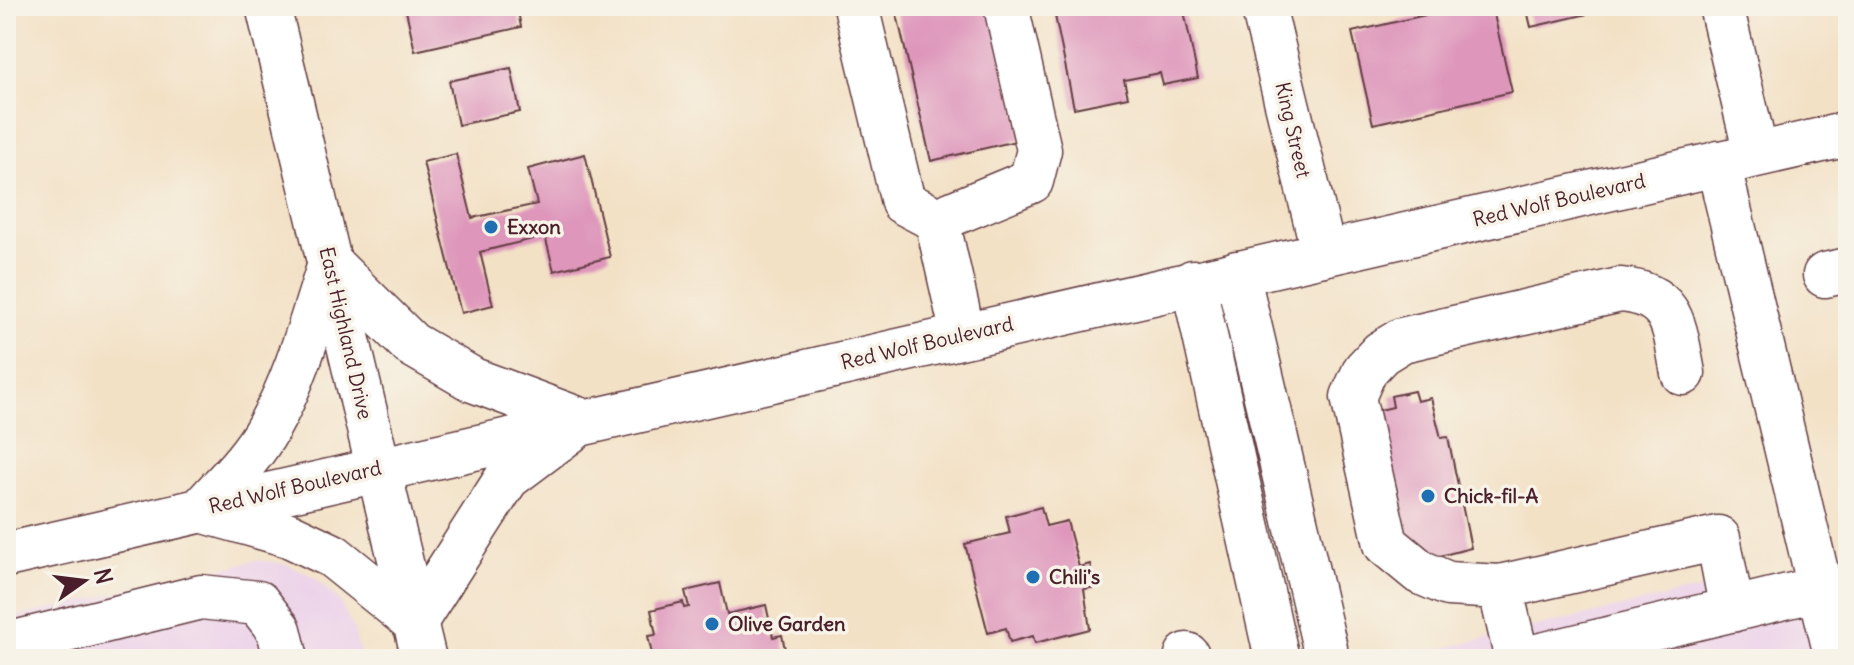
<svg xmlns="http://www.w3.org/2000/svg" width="1854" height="665" font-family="Delius,sans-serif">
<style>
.built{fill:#ecd1ea}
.building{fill:#de96bb}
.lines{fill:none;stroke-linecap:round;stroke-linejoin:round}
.minor-casing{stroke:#633c42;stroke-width:47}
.major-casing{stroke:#633c42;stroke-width:47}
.highway-casing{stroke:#633c42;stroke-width:47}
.minor{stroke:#fff;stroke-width:44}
.major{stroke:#fff;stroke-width:44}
.highway{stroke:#fff;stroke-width:44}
.poi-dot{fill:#1f6fb2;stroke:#f7f3e8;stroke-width:3}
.labels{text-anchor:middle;stroke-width:7;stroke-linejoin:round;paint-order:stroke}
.street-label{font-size:20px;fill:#4a1f2b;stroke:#f7f3e8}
.poi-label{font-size:20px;font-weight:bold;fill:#4a1f2b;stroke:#f7f3e8;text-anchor:start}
</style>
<rect width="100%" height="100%" fill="#f7f3e8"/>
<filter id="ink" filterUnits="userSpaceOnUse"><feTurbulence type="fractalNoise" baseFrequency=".0125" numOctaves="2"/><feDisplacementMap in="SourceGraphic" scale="16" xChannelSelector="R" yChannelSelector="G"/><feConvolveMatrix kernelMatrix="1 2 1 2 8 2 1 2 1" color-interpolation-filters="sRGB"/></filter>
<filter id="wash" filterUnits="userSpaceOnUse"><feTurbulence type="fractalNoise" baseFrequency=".006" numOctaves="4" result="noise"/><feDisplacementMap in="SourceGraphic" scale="32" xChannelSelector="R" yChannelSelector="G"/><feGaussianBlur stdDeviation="1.8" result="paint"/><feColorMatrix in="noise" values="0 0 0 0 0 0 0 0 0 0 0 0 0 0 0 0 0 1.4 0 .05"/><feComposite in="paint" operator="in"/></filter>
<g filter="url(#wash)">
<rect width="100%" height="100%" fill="#f3e1c6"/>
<path class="built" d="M257,560L287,564L314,577L339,600L354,629L361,659H6V619Z
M1848,561V659H1395L1678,594Z"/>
<g id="blocks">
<path class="building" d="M405,6H517L521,27L415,51Z
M895,6H993L1024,139L931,161Z
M1053,6H1183L1198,78L1163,85L1160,73L1124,80L1128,97L1074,108Z
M1464,6H1492L1512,92L1373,124L1352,32Z
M1526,6H1618V7L1531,27Z
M511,68L520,112L458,125L449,81Z
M456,154L472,218L537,204L528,169L585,154L610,257L554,271L545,236L480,252L493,305L461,313L423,162Z
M1414,391L1417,401L1431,398L1441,438L1448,437L1471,548L1416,562L1408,545L1376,411L1393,407L1391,396Z
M1041,507L1046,526L1067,521L1079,567L1090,564L1096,587L1084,589L1090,629L1035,643L1033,636L1010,642L1006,628L988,633L965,544L1010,533L1006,516Z
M720,583L727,614L766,605L773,637L782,635L787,659H653L648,636L656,635L651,610L683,602L684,608L689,607L685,591Z"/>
</g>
</g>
<g filter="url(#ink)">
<use href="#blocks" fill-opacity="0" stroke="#633c42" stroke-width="2"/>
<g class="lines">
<g class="minor-casing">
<path id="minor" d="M856,6L903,202L937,220L963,335
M1263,6L1324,254
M1721,6L1756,154
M1718,163L1837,659
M937,220L1031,181L1039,150L1006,6
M1237,273L1325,648L1322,659
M1825,275L1848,270
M1193,282L1277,659
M1683,373C1674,327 1675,294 1620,290L1402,340L1381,353L1365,370L1353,397L1386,544L1420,572L1448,584L1500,587L1718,538L1732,610
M1500,587L1517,659
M6,645L201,597L258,603L279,630L286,659
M1187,655L1188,659
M1525,659L1818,589"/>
</g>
<g class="major-casing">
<path id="major" d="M268,6L424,659"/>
</g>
<g class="highway-casing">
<path id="highway" d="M330,264L411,344L473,380L583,421L507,478L415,622L333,556L289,535L201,510C224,484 251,459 268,428C297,378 312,319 330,264Z
M6,555L1848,134"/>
</g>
<use href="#minor" class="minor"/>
<use href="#major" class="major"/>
<use href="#highway" class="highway"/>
</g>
</g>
<g class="poi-dot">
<circle cx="491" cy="227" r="8"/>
<circle cx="1428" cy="496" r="8"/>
<circle cx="1033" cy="577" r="8"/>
<circle cx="712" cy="624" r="8"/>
</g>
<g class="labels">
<g class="street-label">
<text transform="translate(1293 130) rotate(77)" y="7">King Street</text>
<text transform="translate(1559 200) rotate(-13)" y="7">Red Wolf Boulevard</text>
<text transform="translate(346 333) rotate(77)" y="7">East Highland Drive</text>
<text transform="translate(927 343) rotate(-13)" y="7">Red Wolf Boulevard</text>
<text transform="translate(295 487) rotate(-13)" y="7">Red Wolf Boulevard</text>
</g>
<g class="poi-label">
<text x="507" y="234">Exxon</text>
<text x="1444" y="503">Chick-fil-A</text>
<text x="1049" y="584">Chili's</text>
<text x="728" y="631">Olive Garden</text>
</g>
</g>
<rect width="1854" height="665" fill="none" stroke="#f7f3e8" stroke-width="32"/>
<g transform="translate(84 581) rotate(76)" stroke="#f7f3e8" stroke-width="6" paint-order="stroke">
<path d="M0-6L14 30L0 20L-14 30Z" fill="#4a1f2b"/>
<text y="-12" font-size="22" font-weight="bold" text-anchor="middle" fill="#4a1f2b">N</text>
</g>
</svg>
